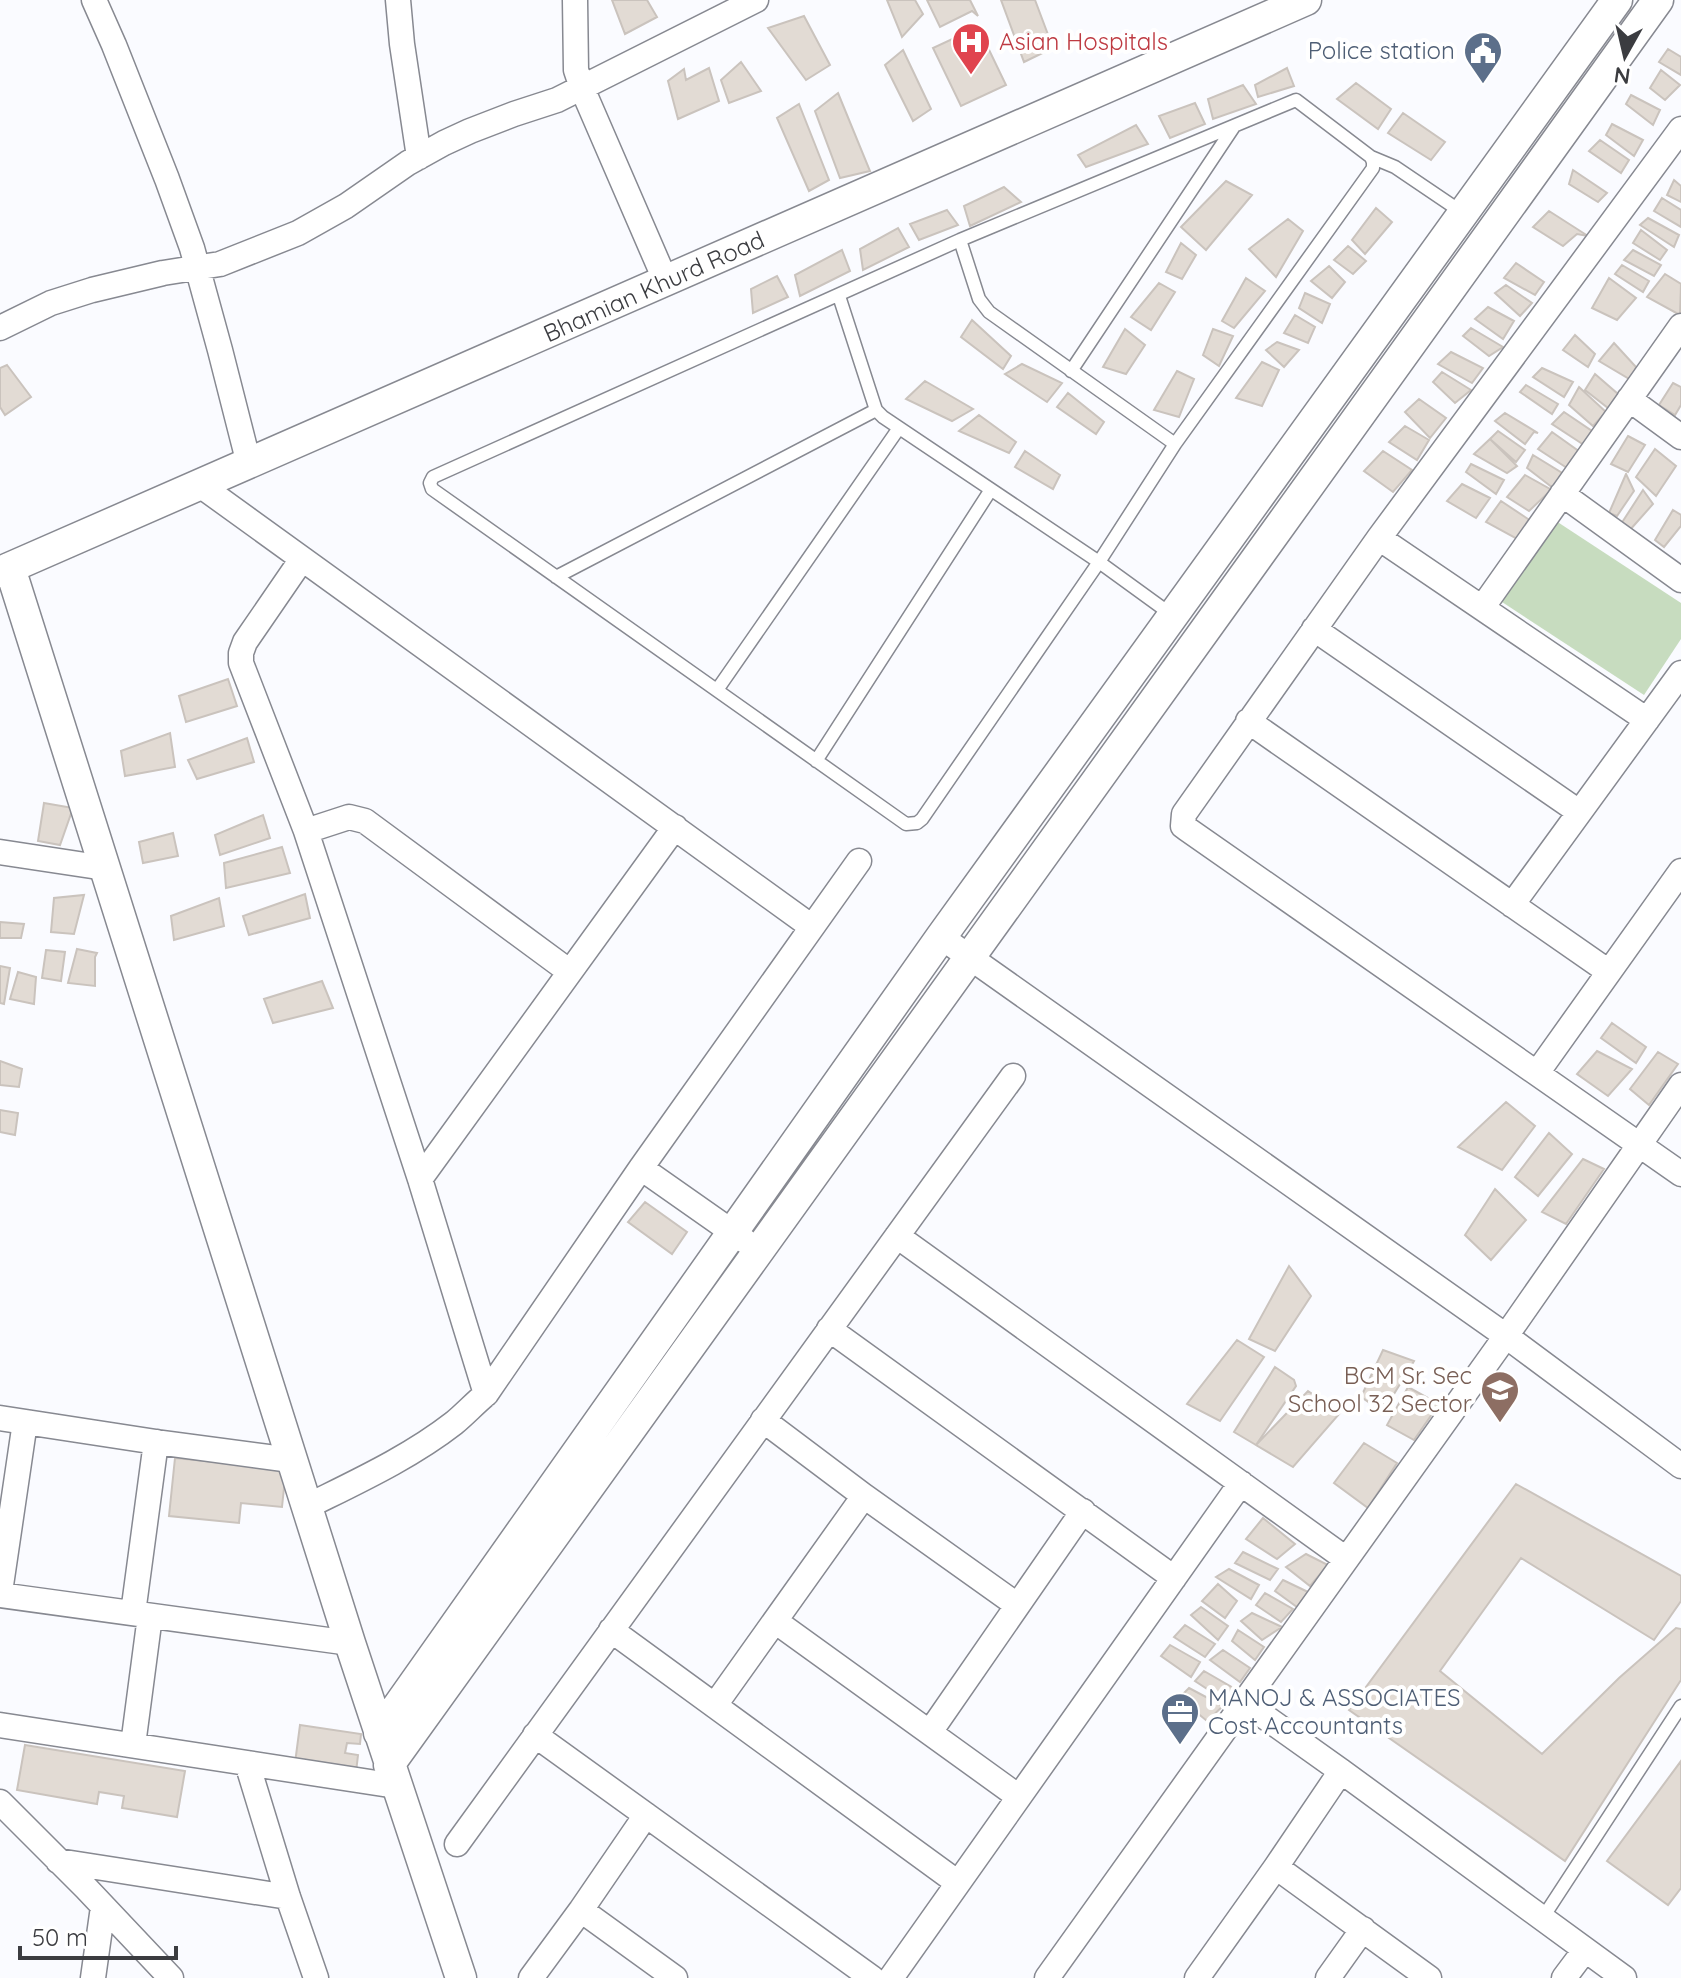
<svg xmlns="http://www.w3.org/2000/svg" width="1681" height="1978" font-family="Quicksand,sans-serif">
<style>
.green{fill:#c7dcbf}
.building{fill:#e2dbd4;stroke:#cac3bd;stroke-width:2}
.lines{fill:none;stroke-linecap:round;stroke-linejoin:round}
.service-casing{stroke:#878991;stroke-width:15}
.minor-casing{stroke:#878991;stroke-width:27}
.tertiary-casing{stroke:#878991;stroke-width:33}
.service{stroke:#fff;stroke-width:12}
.minor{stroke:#fff;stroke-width:24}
.tertiary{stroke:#fff;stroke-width:30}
.labels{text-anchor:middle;stroke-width:8;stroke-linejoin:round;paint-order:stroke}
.health-label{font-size:24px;fill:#be3a42;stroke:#fff;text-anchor:start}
.service-label{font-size:24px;fill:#4e5e75;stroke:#fff;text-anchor:end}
.street-label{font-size:24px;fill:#3b3c40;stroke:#fff}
.education-label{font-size:24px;fill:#785e54;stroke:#fff;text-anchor:end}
</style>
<rect width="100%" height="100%" fill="#fafbff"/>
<path class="green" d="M1553,519L1681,603V639L1644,695L1499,600Z"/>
<path class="building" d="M612,0H647L657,17L625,34Z
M887,0H915L923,14L902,37Z
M927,0H970L978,16L972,11L940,27Z
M1001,0H1035L1053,48L1024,62Z
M804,16L830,65L806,80L768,28Z
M978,27L1006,85L961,106L933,48Z
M1668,49L1681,57V75L1659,62Z
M903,50L931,109L913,121L885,65Z
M741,62L761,91L729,103L721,80Z
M709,68L719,101L678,119L668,81L684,69L686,80Z
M1287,68L1294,86L1258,97L1255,85Z
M1661,70L1680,85L1665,100L1650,88Z
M1356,83L1391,109L1378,129L1337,99Z
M1243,85L1256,104L1213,119L1208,99Z
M838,93L870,171L840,178L815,111Z
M1631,95L1660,110L1653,125L1626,104Z
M1195,103L1205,124L1170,138L1159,116Z
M799,104L829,180L809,191L777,118Z
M1403,113L1445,142L1431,160L1388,133Z
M1612,124L1643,140L1634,156L1606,135Z
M1136,125L1148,144L1086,167L1078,155Z
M1600,140L1629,160L1621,173L1589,151Z
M1573,170L1607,193L1598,202L1569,184Z
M1674,180L1681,186V202L1667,195Z
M1226,181L1252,195L1206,250L1181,227Z
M1004,187L1021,202L970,226L964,206Z
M1662,198L1681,210V227L1654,211Z
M1376,208L1392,222L1365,254L1352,240Z
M947,210L958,225L919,240L910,224Z
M1549,211L1588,236L1577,234L1563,246L1533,227Z
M1648,218L1679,235L1674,247L1640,225Z
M1288,219L1303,231L1276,277L1249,249Z
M898,228L909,247L863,270L860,249Z
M1641,230L1667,250L1660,260L1633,243Z
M1181,243L1196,255L1182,279L1166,272Z
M1348,246L1366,261L1353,274L1334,260Z
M842,250L850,271L800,296L795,275Z
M1633,250L1661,265L1654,276L1624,260Z
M1516,263L1544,282L1535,295L1504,278Z
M1622,265L1649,281L1643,292L1615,274Z
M1329,266L1345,282L1332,298L1311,281Z
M1665,274L1681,284L1680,315L1647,297Z
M777,276L788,297L753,313L751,289Z
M1246,278L1265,291L1234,328L1222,321Z
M1609,278L1636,298L1617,320L1592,308Z
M1159,283L1175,292L1151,330L1131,317Z
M1506,285L1532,303L1520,316L1495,293Z
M1305,293L1330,304L1322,323L1299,308Z
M1488,307L1514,321L1503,339L1475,319Z
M1295,315L1315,327L1308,343L1284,333Z
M972,320L1011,356L1003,369L961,337Z
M1471,328L1503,347L1489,356L1463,336Z
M1125,329L1145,345L1126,374L1103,367Z
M1213,329L1233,336L1219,366L1203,355Z
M1575,335L1595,354L1588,367L1563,350Z
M1277,342L1299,350L1284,367L1266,350Z
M1614,343L1636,367L1631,380L1599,361Z
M1451,352L1483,368L1472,383L1438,364Z
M1262,362L1279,370L1262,406L1236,398Z
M1022,364L1062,383L1047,402L1005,374Z
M7,365L31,397L5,415L0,407V368Z
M1542,368L1573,382L1564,397L1533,377Z
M1177,371L1194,379L1179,417L1154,410Z
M1442,372L1471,390L1455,403L1433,382Z
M1595,374L1618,394L1608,408L1585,390Z
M925,381L973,409L952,421L906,399Z
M1673,383L1681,387V405L1675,415L1659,405Z
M1526,385L1558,404L1552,414L1520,392Z
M1579,387L1606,412L1593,426L1569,405Z
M1068,393L1104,422L1096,434L1057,407Z
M1419,399L1446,418L1430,438L1405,412Z
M1564,412L1595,433L1584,445L1552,424Z
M1505,413L1538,433L1534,432L1525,444L1495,421Z
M979,415L1016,442L1009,453L959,431Z
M1405,426L1429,440L1417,460L1389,442Z
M1498,431L1525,450L1516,462L1490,439Z
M1552,432L1580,452L1567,468L1538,449Z
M1628,436L1645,445L1628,472L1611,464Z
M1490,439L1517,466L1507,473L1474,454Z
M1655,449L1676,466L1656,496L1636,477Z
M1025,451L1060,475L1053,489L1015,467Z
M1383,451L1412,470L1393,492L1364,471Z
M1533,455L1567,476L1553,488L1527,468Z
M1471,464L1504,480L1496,494L1466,472Z
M1626,474L1634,491L1617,516L1609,513Z
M1525,475L1550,489L1549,492L1529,511L1507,497Z
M1462,484L1490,498L1476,518L1447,501Z
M1643,490L1653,504L1629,531L1621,524Z
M1501,501L1531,521L1519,540L1486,522Z
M1673,510L1681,515V526L1664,547L1655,540Z
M228,679L237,706L186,722L179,696Z
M170,733L175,767L125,776L121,751Z
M247,738L254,762L197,779L188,760Z
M44,803L73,808L60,845L38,841Z
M263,815L270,838L220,855L215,835Z
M173,833L178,856L143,863L139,842Z
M282,847L290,873L226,888L224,863Z
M305,894L310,918L249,935L243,916Z
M84,895L74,934L51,932L54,898Z
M219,898L224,926L174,940L171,916Z
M0,922L24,924L21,938H0Z
M77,949L97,953L95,957V986L68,983Z
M46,950L65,952L61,981L42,978Z
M0,966L10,968L4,1004L0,1003Z
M18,972L36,977L34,1004L10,999Z
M322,981L333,1008L273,1023L264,999Z
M1612,1023L1646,1047L1636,1063L1601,1038Z
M1597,1051L1632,1069L1608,1096L1577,1074Z
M1658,1052L1678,1064L1649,1105L1630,1089Z
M0,1061L22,1069L19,1087L0,1085Z
M1506,1102L1535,1126L1502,1170L1458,1147Z
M0,1110L18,1113L15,1135L0,1132Z
M1549,1133L1572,1154L1538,1196L1515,1177Z
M1583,1159L1604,1169L1566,1224L1542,1212Z
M1495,1189L1526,1220L1491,1260L1465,1235Z
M645,1202L687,1232L672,1254L628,1222Z
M1289,1266L1311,1296L1275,1351L1249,1339Z
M1237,1340L1264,1357L1220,1421L1187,1404Z
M1383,1350L1414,1361L1383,1412L1361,1397Z
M1275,1367L1294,1380L1296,1386L1256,1445L1234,1432Z
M1408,1387L1439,1404L1414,1440L1387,1425Z
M1308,1391L1340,1413L1293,1467L1256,1445Z
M1364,1443L1397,1463L1368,1508L1334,1483Z
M175,1458L286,1469L282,1507L241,1503L239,1523L169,1516Z
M1516,1484L1681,1576V1601L1654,1640L1521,1558L1440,1671L1542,1754L1619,1678L1676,1628L1681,1629V1680L1565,1861L1349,1710Z
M1263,1518L1295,1544L1277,1559L1246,1539Z
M1243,1552L1278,1569L1270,1580L1235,1563Z
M1306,1554L1328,1565L1310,1586L1286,1567Z
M1229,1569L1259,1585L1251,1599L1216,1577Z
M1283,1580L1308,1592L1297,1607L1275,1591Z
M1218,1584L1237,1601L1225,1618L1202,1601Z
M1265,1593L1293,1609L1281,1622L1256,1605Z
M1201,1607L1228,1626L1218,1640L1191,1615Z
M1252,1613L1282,1627L1262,1640L1241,1621Z
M1185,1625L1215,1644L1205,1657L1174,1637Z
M1238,1630L1264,1647L1255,1660L1232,1641Z
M1170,1645L1200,1662L1191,1677L1161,1656Z
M1223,1650L1250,1668L1240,1682L1210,1660Z
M1204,1671L1235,1689L1224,1700L1195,1681Z
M1189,1688L1223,1706L1207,1721L1179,1698Z
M300,1725L361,1734L360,1744L347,1743L345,1753L358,1755L356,1772L295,1763Z
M25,1745L185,1771L177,1817L122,1808L124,1796L99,1792L97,1804L17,1790Z
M1681,1761V1888L1668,1905L1607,1861Z"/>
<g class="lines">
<g class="service-casing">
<path id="service" d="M1296,100L1371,157L1373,162V168L1175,444L1099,562L922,819L917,823L906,824L432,489L430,483L433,477L960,240Z
M1371,157L1395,167L1463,213
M960,240L979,299L989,312L1175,444
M839,296L876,410L883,417L1099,562L1172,615
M1071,371L1233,128
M556,577L876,410
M717,690L899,428
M816,761L990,491
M1542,1919L1681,1706"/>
</g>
<g class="minor-casing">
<path id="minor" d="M94,0L114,45L167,179L192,248L220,350L249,464
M398,0L402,44L419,157
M575,0L576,70L582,88L666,282
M1681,129L1379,538L1184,814L1183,826L1187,829L1681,1174
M0,328L51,303L92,290L163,273L220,264L298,233L346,206L408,163L444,143L470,131L514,114L557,100L756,0
M1629,399L1681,437
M200,485L812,927
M1562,494L1681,580
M1379,538L1647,720
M302,559L245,642L241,653V663L306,831L420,1179L486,1394L641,1168L859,861
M1482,608L1681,326
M1314,629L1579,812
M1248,721L1609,972
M306,831L349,817L365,821L570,972
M0,852L105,868
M1512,905L1681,673
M941,937L1506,1336L1681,1466
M1537,1073L1681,871
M641,1168L745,1241
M420,1179L675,827
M897,1236L1346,1559
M829,1329L1174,1578
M0,1418L156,1442L291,1460
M763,1420L864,1496L1017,1605
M306,1507C356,1482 409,1458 454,1423C465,1414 475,1403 486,1394
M0,1592L25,1422
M0,1595L350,1643
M133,1613L156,1442
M775,1621L1019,1797
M611,1630L958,1883
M1244,1702L1341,1771L1624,1978
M715,1705L864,1496
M0,1725L396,1786
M930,1732L1083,1511
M535,1735L872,1978
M133,1745L150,1616
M247,1763L288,1897L316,1978
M0,1802L86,1888L171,1978
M457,1844L1013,1076
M58,1861L288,1897
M1276,1867L1429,1978
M581,1910L675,1978
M93,1978L103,1907
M531,1978L581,1910L646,1815
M891,1978L1241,1483
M1047,1978L1506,1336L1681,1085
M1197,1978L1276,1867L1341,1771
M1328,1978L1363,1929
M1564,1978L1585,1950"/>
</g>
<g class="tertiary-casing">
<path id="tertiary" d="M10,568L350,1643L461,1978
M0,572L1306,0
M379,1733L941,937L1617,0
M389,1765L1658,0"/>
</g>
<use href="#service" class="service"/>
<use href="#minor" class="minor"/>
<use href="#tertiary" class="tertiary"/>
</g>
<defs>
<g id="hospital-pin" transform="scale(2)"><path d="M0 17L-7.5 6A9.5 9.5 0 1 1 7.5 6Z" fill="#e0444e" stroke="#fff"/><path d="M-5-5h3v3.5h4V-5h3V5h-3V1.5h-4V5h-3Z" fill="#fff"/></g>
<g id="civic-pin" transform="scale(2)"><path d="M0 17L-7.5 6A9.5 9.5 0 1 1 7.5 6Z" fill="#5c6f8a" stroke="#fff"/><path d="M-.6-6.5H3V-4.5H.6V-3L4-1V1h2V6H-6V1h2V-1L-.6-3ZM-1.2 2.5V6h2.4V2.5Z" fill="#fff"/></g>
<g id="school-pin" transform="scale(2)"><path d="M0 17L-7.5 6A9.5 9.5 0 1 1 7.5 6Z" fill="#8d6e63" stroke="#fff"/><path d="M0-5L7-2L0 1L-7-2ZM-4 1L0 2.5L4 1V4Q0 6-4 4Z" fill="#fff"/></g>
<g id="office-pin" transform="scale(2)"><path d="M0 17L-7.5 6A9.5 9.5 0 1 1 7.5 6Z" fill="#5c6f8a" stroke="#fff"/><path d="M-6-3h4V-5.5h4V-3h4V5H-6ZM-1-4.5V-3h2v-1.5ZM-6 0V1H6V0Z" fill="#fff"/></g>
</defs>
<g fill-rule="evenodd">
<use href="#hospital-pin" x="971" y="42"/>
<use href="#civic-pin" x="1483" y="51"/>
<use href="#school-pin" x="1500" y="1390"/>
<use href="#office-pin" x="1180" y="1712"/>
</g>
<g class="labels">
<g class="health-label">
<text x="999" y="50">Asian Hospitals</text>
</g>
<g class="service-label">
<text x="1455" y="59">Police station</text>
<text x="1208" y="1706" text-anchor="start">MANOJ &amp; ASSOCIATES<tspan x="1208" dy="28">Cost Accountants</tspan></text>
</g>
<g class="street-label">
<text transform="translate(654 287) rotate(-24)" y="8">Bhamian Khurd Road</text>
</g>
<g class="education-label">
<text x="1472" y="1384">BCM Sr. Sec<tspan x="1472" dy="28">School 32 Sector</tspan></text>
</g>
</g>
<g transform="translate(1625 56) rotate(188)" stroke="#ffffff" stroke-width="6" paint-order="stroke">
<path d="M0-6L14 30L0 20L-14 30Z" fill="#3b3c40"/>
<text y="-12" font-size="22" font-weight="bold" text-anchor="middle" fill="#3b3c40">N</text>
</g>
<path d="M20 1946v12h156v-12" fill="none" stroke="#3b3c40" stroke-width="4"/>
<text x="32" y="1946" font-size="24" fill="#3b3c40" stroke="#ffffff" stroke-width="6" paint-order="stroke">50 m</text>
</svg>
